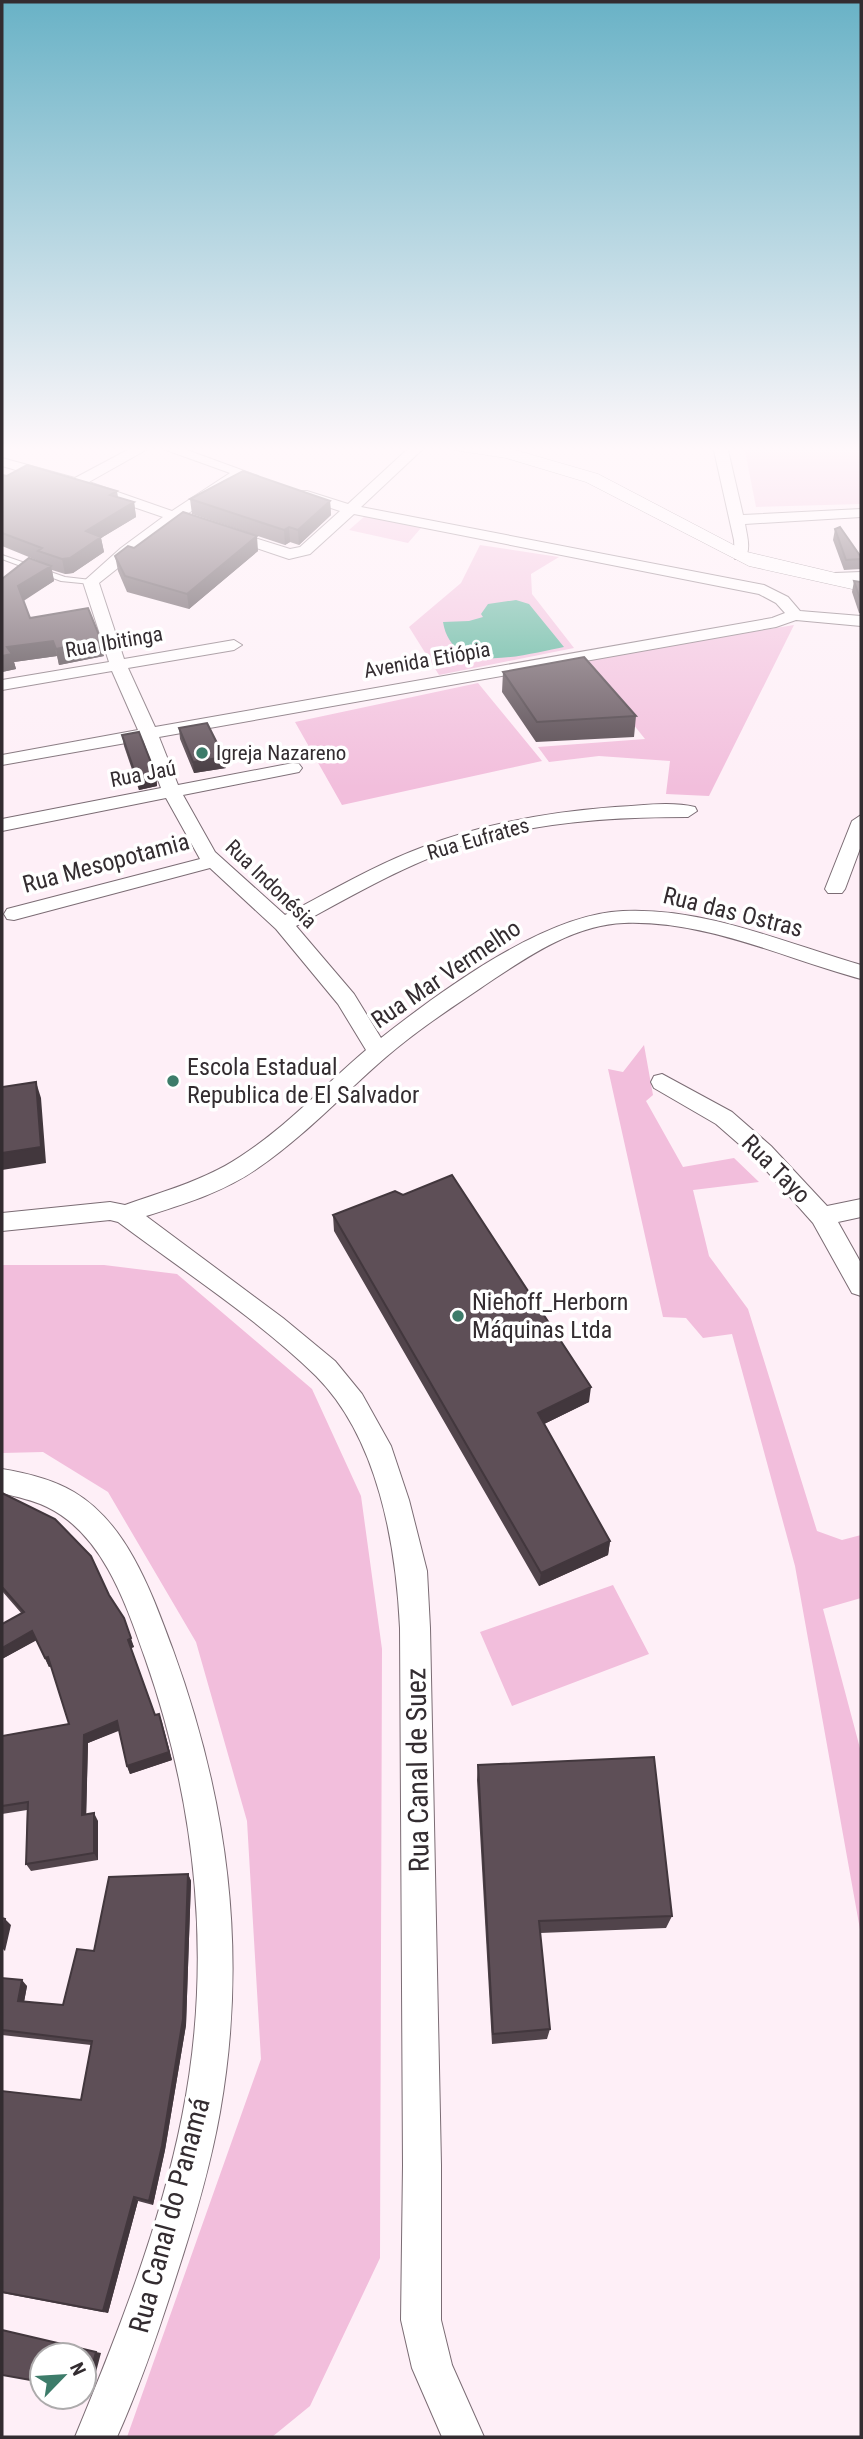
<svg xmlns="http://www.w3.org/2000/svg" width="863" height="2439" font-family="'Roboto Condensed',sans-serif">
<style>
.green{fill:#f2bedc}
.water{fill:#4aae92}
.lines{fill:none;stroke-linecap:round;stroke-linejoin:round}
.service-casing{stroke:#7b6c74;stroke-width:2}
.minor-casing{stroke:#7b6c74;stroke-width:2}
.tertiary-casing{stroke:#7b6c74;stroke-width:1}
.service{fill:#fff;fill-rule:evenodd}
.minor{fill:#fff;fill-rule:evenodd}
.tertiary{fill:#fff;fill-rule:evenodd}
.wall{fill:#51444b}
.shaded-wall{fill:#42373d}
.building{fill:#5e4f57;stroke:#42373d;stroke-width:2}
.poi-dot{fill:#3d7c6a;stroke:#fff;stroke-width:2.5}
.labels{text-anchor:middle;stroke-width:7;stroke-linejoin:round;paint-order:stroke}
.far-street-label{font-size:21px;fill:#332c30;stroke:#fff}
.far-poi-label{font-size:21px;fill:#332c30;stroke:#fff;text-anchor:start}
.street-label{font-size:24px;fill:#332c30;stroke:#fff}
.poi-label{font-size:24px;fill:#332c30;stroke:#fff;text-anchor:start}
.near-street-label{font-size:28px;fill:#332c30;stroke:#fff}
</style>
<rect width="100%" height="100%" fill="#feeff7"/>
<path class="green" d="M744,446H861V504L756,507Z
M365,516L421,528L408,543L349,530Z
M480,545L559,557L531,574L532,594L574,648L439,675L409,627L461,583Z
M794,625L709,796L666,794L670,761L599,756L549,762L538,747L645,739L582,660Z
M478,683L542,761L342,805L295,722Z
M644,1045L653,1095L646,1101L683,1167L734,1158L759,1182L693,1190L709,1256L748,1309L817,1531L842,1540L861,1535V1598L823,1609L861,1752V1935L795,1566L732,1334L703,1338L686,1318L663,1317L608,1069L623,1072Z
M2,1265H104L177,1274L312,1389L361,1496L382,1649L380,2258L310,2406L272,2437H127L261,2059L247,1821L196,1642L108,1492L43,1452L2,1453Z
M613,1585L649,1654L512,1706L480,1632Z"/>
<path class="water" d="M516,600L529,604L564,647C526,654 452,678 443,622L469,621L483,617L481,614L488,604Z"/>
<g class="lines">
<g class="service-casing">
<path id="service" d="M515,446H524L510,454H506V452Z
M2,555L65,577L91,580L95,582L91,584L61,581L2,559Z"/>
</g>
<g class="minor-casing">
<path id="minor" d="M135,446H153L89,482L172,511L230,473L155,446H176L258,476L251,480L242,478L187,514L185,515L192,520L190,523L176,522L99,583L124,659L234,640L242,645L234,650L128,668L155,727L772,618L785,613L776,603L759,594L354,514L310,554L289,559L221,536L219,533L226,529L290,549L300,547L340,511L297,497V491H307L348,504L411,446H426L361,507L764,585L788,597L800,611L861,616V626L796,620L776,627L159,737L178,785L293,763L299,764L302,768L299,772L183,795L215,852L285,915C331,891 375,865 423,847C484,823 550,812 615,807C640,806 670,801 695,807L697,811L688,817C610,817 529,822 455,848C399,868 348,898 296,926L354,994L381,1038C442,990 545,914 623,911C704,907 785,943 861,965V979C784,958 706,920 624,923C576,925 533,953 494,979C457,1004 420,1028 386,1057C343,1094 305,1136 258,1168C224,1192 184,1204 146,1216L283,1318L335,1361L362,1394L391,1446L409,1500L427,1571L430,1628L441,2165V2320L452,2365L484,2437H442L412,2368L401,2320L403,2165L400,1628C396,1544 378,1438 316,1376C259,1320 182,1270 118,1222L110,1220L2,1231V1213L110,1202L125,1205C159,1193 194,1183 225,1166C278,1136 320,1089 366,1050L338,1004L276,929L210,868L14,920L7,919L4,914L7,909L200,859L166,798L2,831V819L161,788L143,740L2,765V755L138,730L112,671L2,690V680L109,662L83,582L121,548L163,517L72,486L2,466V458L75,478Z
M713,446H727L743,515L861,509V517L745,524C747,536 751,548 745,559H735L734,540Z
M861,572V582L834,583L826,578L834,573Z
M861,815V846L845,889L842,893H828L825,889L852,821Z
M662,1074L732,1112L771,1146L827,1206L861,1199V1217L838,1222L861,1263V1296L852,1293L813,1223L755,1158L716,1124L654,1088L651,1082L654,1076Z
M2,1469C26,1473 52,1479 74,1492C128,1524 152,1594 173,1650C228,1801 248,1953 220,2112C210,2169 193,2225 175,2280C158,2333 140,2386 117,2437H75C118,2333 160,2227 182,2117C213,1963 197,1806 145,1658C126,1604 103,1534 47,1507C33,1500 17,1497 2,1493Z"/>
</g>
<g class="tertiary-casing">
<path id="tertiary" d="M451,446L508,448L598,474L747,552L861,579V591L749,566L586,482L506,458L454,450Z"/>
</g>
<use href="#service" class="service"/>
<use href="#minor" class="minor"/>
<use href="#tertiary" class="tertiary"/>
</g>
<path class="wall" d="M2,475L117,491L118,497L134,502L136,517L101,538L104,552L73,573L65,574L52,570L54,581L23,600L30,618L104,656L59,665L57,656L14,662L16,669L2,672V579L41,562L2,546Z
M190,499L330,501L331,515L299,545L290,542L285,545L192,514Z
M835,529L861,557V569L844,570L833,540Z
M134,548L258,551L189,609L127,592L118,571L115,556Z
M854,581L861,582V613H859L852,592Z
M503,672L636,716L634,737L536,742L502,692Z
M179,728L224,757L226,768L194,773L180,739Z
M122,735L156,775L157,786L139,790L124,746Z
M333,1215L589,1402L544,1424L610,1541L608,1555L539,1586L334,1231Z
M2,1493L109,1595L134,1647L131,1648L155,1715L159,1714L162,1722L172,1760L130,1774L127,1766L119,1730L88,1743L86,1815L98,1821V1860L31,1871L26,1864L27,1810L2,1814V1736L69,1724L51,1666L49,1667L36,1640L2,1659V1624L22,1614L2,1591Z
M478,1765L672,1916L666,1928L540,1933L550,2029L547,2039L492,2044L477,1780Z
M188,1874L191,1881L186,2025L165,2150L153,2205L138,2201L108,2313L2,2293V2091L81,2100L91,2045L2,2035V1978L27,1986L24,2002L63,2005L94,1951Z"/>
<path class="shaded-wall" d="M330,501L331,515L299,545L298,530Z
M134,502L136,517L101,538L104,552L73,573L65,574L62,559L86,531Z
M289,527L290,542L285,545L284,530Z
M257,536L258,551L189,609L187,594Z
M51,566L54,581L22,602L18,586Z
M101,640L104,656L59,665L56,649Z
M53,641L57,656L14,662L16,669L2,672V656L7,647Z
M224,757L226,768L194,773L193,762Z
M156,775L157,786L139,790L137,779Z
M36,1082L41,1098L46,1163L2,1170V1153Z
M591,1387L589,1402L536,1428L538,1413Z
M610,1541L608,1555L539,1586L541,1573Z
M124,1618L134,1647L131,1648L128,1640Z
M32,1631L37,1640L2,1659V1648Z
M48,1657L52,1665L49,1667L45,1658Z
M159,1714L172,1760L130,1774L127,1766Z
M117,1721L121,1730L88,1743L86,1823L82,1815L84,1735Z
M94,1813L98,1821V1860L94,1853Z
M188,1874L191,1881L186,2025L165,2150L153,2205L149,2201Z
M5,1919L11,1925L5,1951L2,1948V1934Z
M22,1980L27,1986L23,2007L18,2001Z
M134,2197L138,2201L108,2313L103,2311Z
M96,2352L101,2353L91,2391L86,2390Z"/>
<path class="building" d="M27,465L117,491L110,495L134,502L86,531L101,537L70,558L62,559L38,551L42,548L2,533V475L7,476Z
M243,471L330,501L298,530L289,527L284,530L190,499Z
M183,512L257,536L187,594L125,576L115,556L128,546L134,548Z
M840,527L861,557V559L846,560L835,529Z
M29,558L51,566L18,586L30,618L88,608L101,640L56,649L53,641L7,647L12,654L2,656V579Z
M854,581L861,582V601Z
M584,657L636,716L537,722L503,672Z
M207,723L224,757L193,762L179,728Z
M139,732L156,775L137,779L122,735Z
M36,1082L41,1147L2,1153V1087Z
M452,1175L591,1387L538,1413L610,1541L541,1573L333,1215L395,1191L403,1195Z
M2,1493L55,1519L91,1556L109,1595L124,1618L131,1638L128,1640L155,1715L159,1714L169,1752L127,1766L117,1721L84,1735L82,1815L94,1813V1853L26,1864L28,1802L2,1806V1736L69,1724L48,1657L45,1658L32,1631L2,1648V1624L24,1612L2,1587Z
M654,1757L672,1916L539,1921L550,2029L493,2034L478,1765Z
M188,1874L183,2019L162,2146L149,2201L134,2197L103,2311L2,2292V2091L81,2100L92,2041L2,2030V1978L22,1980L18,2001L63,2005L77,1949L94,1951L109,1877Z
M2,1918L5,1919L2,1934Z
M2,2330L96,2352L86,2390H84V2355H42V2382L2,2375Z"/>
<linearGradient id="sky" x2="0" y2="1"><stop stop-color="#69b2c6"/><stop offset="0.57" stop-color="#fff8fb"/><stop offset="1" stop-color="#fff8fb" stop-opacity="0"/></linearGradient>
<rect width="863" height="788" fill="url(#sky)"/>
<g class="poi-dot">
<circle cx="202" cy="753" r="7"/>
<circle cx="173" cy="1081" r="7"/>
<circle cx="458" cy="1316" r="7"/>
</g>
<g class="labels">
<g class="far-street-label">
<text transform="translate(114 642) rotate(-10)" y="7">Rua Ibitinga</text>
<text transform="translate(427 660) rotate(-10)" y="7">Avenida Etiópia</text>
<text transform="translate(143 774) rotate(-11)" y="7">Rua Jaú</text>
<text transform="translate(478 839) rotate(-16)" y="7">Rua Eufrates</text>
<text transform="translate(271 884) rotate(44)" y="7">Rua Indonésia</text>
</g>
<g class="far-poi-label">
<text x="216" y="760">Igreja Nazareno</text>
</g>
<g class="street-label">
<text transform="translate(106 863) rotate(-15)" y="8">Rua Mesopotamia</text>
<text transform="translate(733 912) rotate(14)" y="8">Rua das Ostras</text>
<text transform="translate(446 974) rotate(-34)" y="8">Rua Mar Vermelho</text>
<text transform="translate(776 1169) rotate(45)" y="8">Rua Tayo</text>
</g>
<g class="poi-label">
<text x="187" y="1075">Escola Estadual<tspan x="187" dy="28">Republica de El Salvador</tspan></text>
<text x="472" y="1310">Niehoff_Herborn<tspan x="472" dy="28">Máquinas Ltda</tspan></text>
</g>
<g class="near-street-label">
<text transform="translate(417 1770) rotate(-91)" y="10">Rua Canal de Suez</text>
<text transform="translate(169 2215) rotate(-75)" y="10">Rua Canal do Panamá</text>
</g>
</g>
<rect width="863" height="2439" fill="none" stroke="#332c30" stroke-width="7"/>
<g transform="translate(63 2376) rotate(65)"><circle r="33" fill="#ffffff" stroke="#adabac" stroke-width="2"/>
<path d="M0-5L12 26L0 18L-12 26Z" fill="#3d7c6a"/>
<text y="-10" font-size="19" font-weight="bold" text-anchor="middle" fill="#332c30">N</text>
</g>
</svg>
